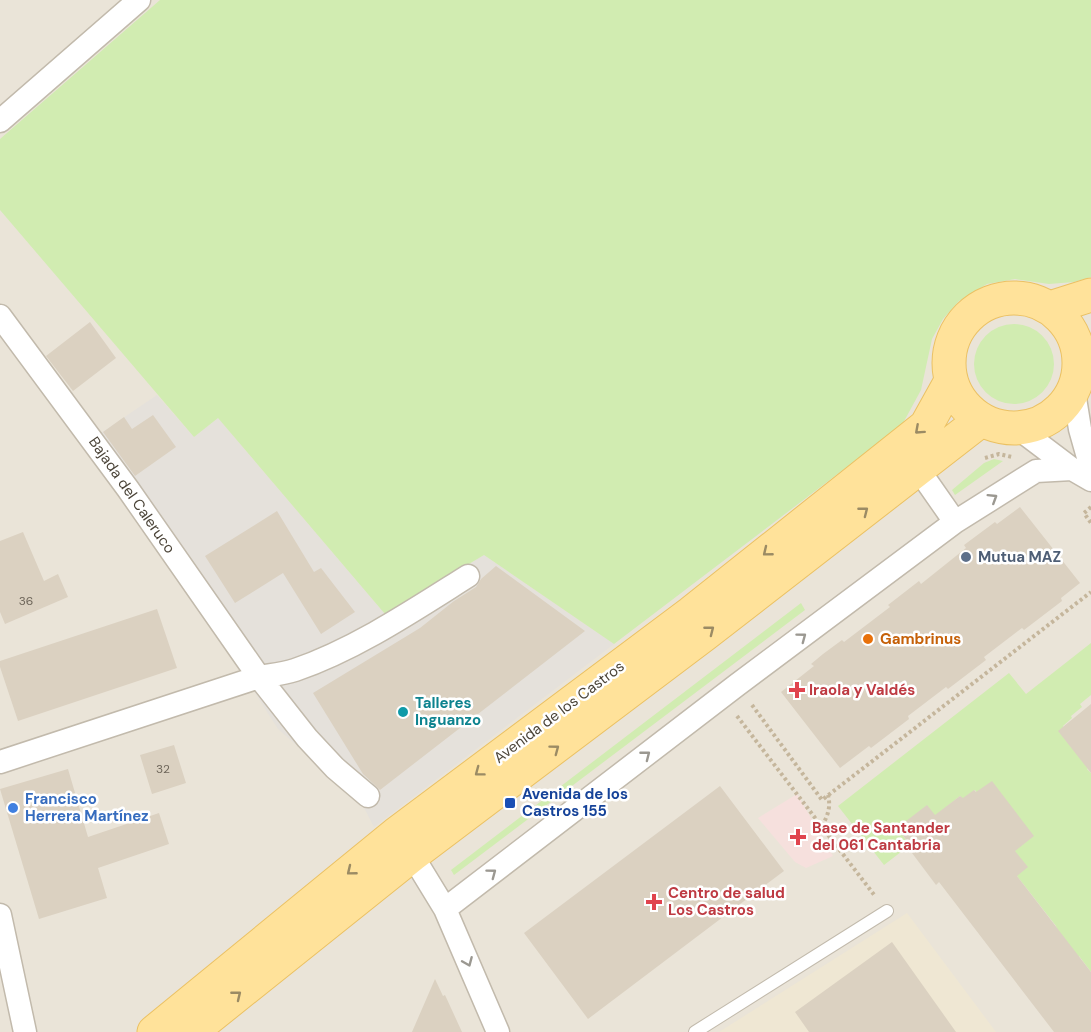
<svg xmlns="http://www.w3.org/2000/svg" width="1091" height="1032" font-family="'DM Sans',sans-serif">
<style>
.residential{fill:#eae4d8}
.industrial{fill:#e5e1db}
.education{fill:#efe7d3}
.medical{fill:#f6e0dd}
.green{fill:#d1ecb1}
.building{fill:#dbd1c1}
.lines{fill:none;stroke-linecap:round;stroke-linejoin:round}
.service-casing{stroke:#c2baac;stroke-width:14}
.minor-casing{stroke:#c2baac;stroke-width:25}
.primary-casing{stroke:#ebc163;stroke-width:35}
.path{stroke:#c5b69c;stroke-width:4;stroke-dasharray:3 3;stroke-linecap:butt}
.service{stroke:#fff;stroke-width:12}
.minor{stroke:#fff;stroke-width:22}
.primary{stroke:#ffe29a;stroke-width:33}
.oneway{stroke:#9b8b64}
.oneway2{stroke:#9b9891}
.service-dot{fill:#5c6f8a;stroke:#fff;stroke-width:2}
.food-dot{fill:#e8710a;stroke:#fff;stroke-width:2}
.health-dot{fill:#e0444e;stroke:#fff;stroke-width:2}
.culture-dot{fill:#0f9aa8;stroke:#fff;stroke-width:2}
.transit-dot{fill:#1a4fb4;stroke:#fff;stroke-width:2}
.shop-dot{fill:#3f7fe0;stroke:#fff;stroke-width:2}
.labels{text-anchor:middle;stroke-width:5;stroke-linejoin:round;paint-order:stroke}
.number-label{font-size:12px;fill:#6e665a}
.street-label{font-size:15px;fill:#4a4337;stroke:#fff}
.service-label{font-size:15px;font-weight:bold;fill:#4e5e75;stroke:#fff;text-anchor:start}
.food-label{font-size:15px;font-weight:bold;fill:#c56008;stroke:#fff;text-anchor:start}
.health-label{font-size:15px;font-weight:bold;fill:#be3a42;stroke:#fff;text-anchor:start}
.culture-label{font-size:15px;font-weight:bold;fill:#0d838f;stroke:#fff;text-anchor:start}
.transit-label{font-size:15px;font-weight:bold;fill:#164399;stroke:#fff;text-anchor:start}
.shop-label{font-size:15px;font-weight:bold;fill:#366cbe;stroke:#fff;text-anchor:start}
</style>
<rect width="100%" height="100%" fill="#f6f2ea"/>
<path class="residential" d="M0,0H1091V1032H0Z"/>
<path class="industrial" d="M157,395L194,437L218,418L385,614L484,555L614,644L374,827L361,802L278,729L193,596L101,433Z"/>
<path class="education" d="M907,913L996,1032H719Z"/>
<path class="medical" d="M797,794L833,856L806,868L795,862L758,818Z"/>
<path class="green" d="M160,0H1091V277L1074,282L1049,284L1015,279L987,284L959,301L943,319L932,339L921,390L902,425L614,644L484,555L385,614L218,418L194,437L0,210V139Z
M974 364a40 40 0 1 1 80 0a40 40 0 1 1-80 0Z
M994,459L1003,461L955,495L952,490L984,463Z
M801,603L805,610L454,875L451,870Z
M1091,643V695L1080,704L1082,707L1071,716L1072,718L1063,726L1090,766L1087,769L1091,773V972L1079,956L1067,965L1056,926L1017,876L1015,851L975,790L963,799L960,796L935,816L897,828L910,845L884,865L838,806L1009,673L1026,694Z"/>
<path class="building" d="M90,322L116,358L73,391L46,356Z
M153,415L176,447L135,476L103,432L124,417L132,429Z
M1020,507L1080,583L1061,598L1062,601L1024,630L1022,628L984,657L986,660L948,689L946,687L908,716L909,719L871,748L869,746L840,768L781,692L814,666L811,664L823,654L842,640L844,642L890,607L888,605L919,581L921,584L966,548L964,545L995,522L997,524Z
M277,511L314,572L321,568L355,612L321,634L283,573L235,603L205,556Z
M23,532L44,581L58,574L68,597L5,624L0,612V541Z
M496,566L585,631L380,790L363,774L313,693L420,628L454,601L476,587L481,579Z
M157,609L177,668L18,721L0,667V661Z
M1091,704V773L1058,731Z
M174,745L186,783L152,794L140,755Z
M68,769L88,837L159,813L169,844L98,868L107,898L39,919L0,789Z
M992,781L1034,836L1015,851L1028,867L1017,876L1091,972V1032H1054L939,882L936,885L912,853L915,851L897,828L927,805L935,815L960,796L963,798L974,790L976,792Z
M720,786L784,871L588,1019L524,933Z
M892,942L956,1032H809L795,1012Z
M435,979L443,996L445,995L462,1032H412Z"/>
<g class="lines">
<g class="service-casing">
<path id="service" d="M695,1032L887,911"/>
</g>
<g class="minor-casing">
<path id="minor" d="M0,121L139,0
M0,316L128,489L259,677L307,738L335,768L368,796
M1074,392L1080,429L1091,468
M1019,429L1072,469L1091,480
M918,469L955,522
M0,762L259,677C270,675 283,674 295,670C356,649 414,610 468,576
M412,855L445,909L498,1032
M445,909L737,685L955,522L1036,471L1072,469
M0,915L25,1032"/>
</g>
<g class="primary-casing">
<path id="primary" d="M949 363a65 65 0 1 1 130 0a65 65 0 1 1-130 0Z
M1050,308L1091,295
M154,1032L396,834L691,613L926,426L951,381
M191,1032L412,855L705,634L981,420"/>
</g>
<path class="path" d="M985,458L999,454L1012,457
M1091,507L1084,513L1091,523
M752,705L822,800L1091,592
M737,716L875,896
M822,826C828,815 831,807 828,795"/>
<use href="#service" class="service"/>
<use href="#minor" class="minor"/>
<use href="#primary" class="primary"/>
</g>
<defs><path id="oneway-chevron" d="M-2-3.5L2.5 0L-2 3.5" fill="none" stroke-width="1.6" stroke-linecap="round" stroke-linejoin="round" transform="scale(1.5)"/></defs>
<g class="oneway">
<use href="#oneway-chevron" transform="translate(919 430) rotate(138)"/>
<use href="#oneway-chevron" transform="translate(864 511) rotate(-38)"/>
<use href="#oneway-chevron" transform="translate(767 552) rotate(141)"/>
<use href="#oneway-chevron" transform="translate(710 630) rotate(-38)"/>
<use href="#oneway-chevron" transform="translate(555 749) rotate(-37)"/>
<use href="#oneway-chevron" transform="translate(479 772) rotate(143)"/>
<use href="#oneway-chevron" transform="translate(351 871) rotate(141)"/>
<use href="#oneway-chevron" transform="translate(237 995) rotate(-39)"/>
</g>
<g class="oneway2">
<use href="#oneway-chevron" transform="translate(993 498) rotate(-32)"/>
<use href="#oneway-chevron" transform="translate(802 637) rotate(-37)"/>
<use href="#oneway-chevron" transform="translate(646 755) rotate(-38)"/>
<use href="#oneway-chevron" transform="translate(492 873) rotate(-37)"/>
<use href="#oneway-chevron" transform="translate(468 962) rotate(67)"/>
</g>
<circle class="service-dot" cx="966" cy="557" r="6"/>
<circle class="food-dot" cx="868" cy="639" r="6"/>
<g class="health-dot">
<path d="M794 681h6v6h6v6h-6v6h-6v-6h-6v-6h6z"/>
<path d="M795 828h6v6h6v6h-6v6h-6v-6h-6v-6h6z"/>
<path d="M651 893h6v6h6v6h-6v6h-6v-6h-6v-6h6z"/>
</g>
<circle class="culture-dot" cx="403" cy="712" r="6"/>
<rect class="transit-dot" x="504" y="797" width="12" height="12" rx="3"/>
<circle class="shop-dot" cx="13" cy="808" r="6"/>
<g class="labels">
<g class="number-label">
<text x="26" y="605">36</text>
<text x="163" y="773">32</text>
</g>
<g class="street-label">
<text transform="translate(132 495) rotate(55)" y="5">Bajada del Caleruco</text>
<text transform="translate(559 712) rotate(-37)" y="5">Avenida de los Castros</text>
</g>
<g class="service-label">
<text x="978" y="562">Mutua MAZ</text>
</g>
<g class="food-label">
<text x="880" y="644">Gambrinus</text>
</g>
<g class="health-label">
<text x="809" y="695">Iraola y Valdés</text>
<text x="812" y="833">Base de Santander<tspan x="812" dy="17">del 061 Cantabria</tspan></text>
<text x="668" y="898">Centro de salud<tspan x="668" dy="17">Los Castros</tspan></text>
</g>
<g class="culture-label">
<text x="415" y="708">Talleres<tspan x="415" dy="17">Inguanzo</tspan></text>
</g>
<g class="transit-label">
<text x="522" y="799">Avenida de los<tspan x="522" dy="17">Castros 155</tspan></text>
</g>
<g class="shop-label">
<text x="25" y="804">Francisco<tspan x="25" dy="17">Herrera Martínez</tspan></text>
</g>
</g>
</svg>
